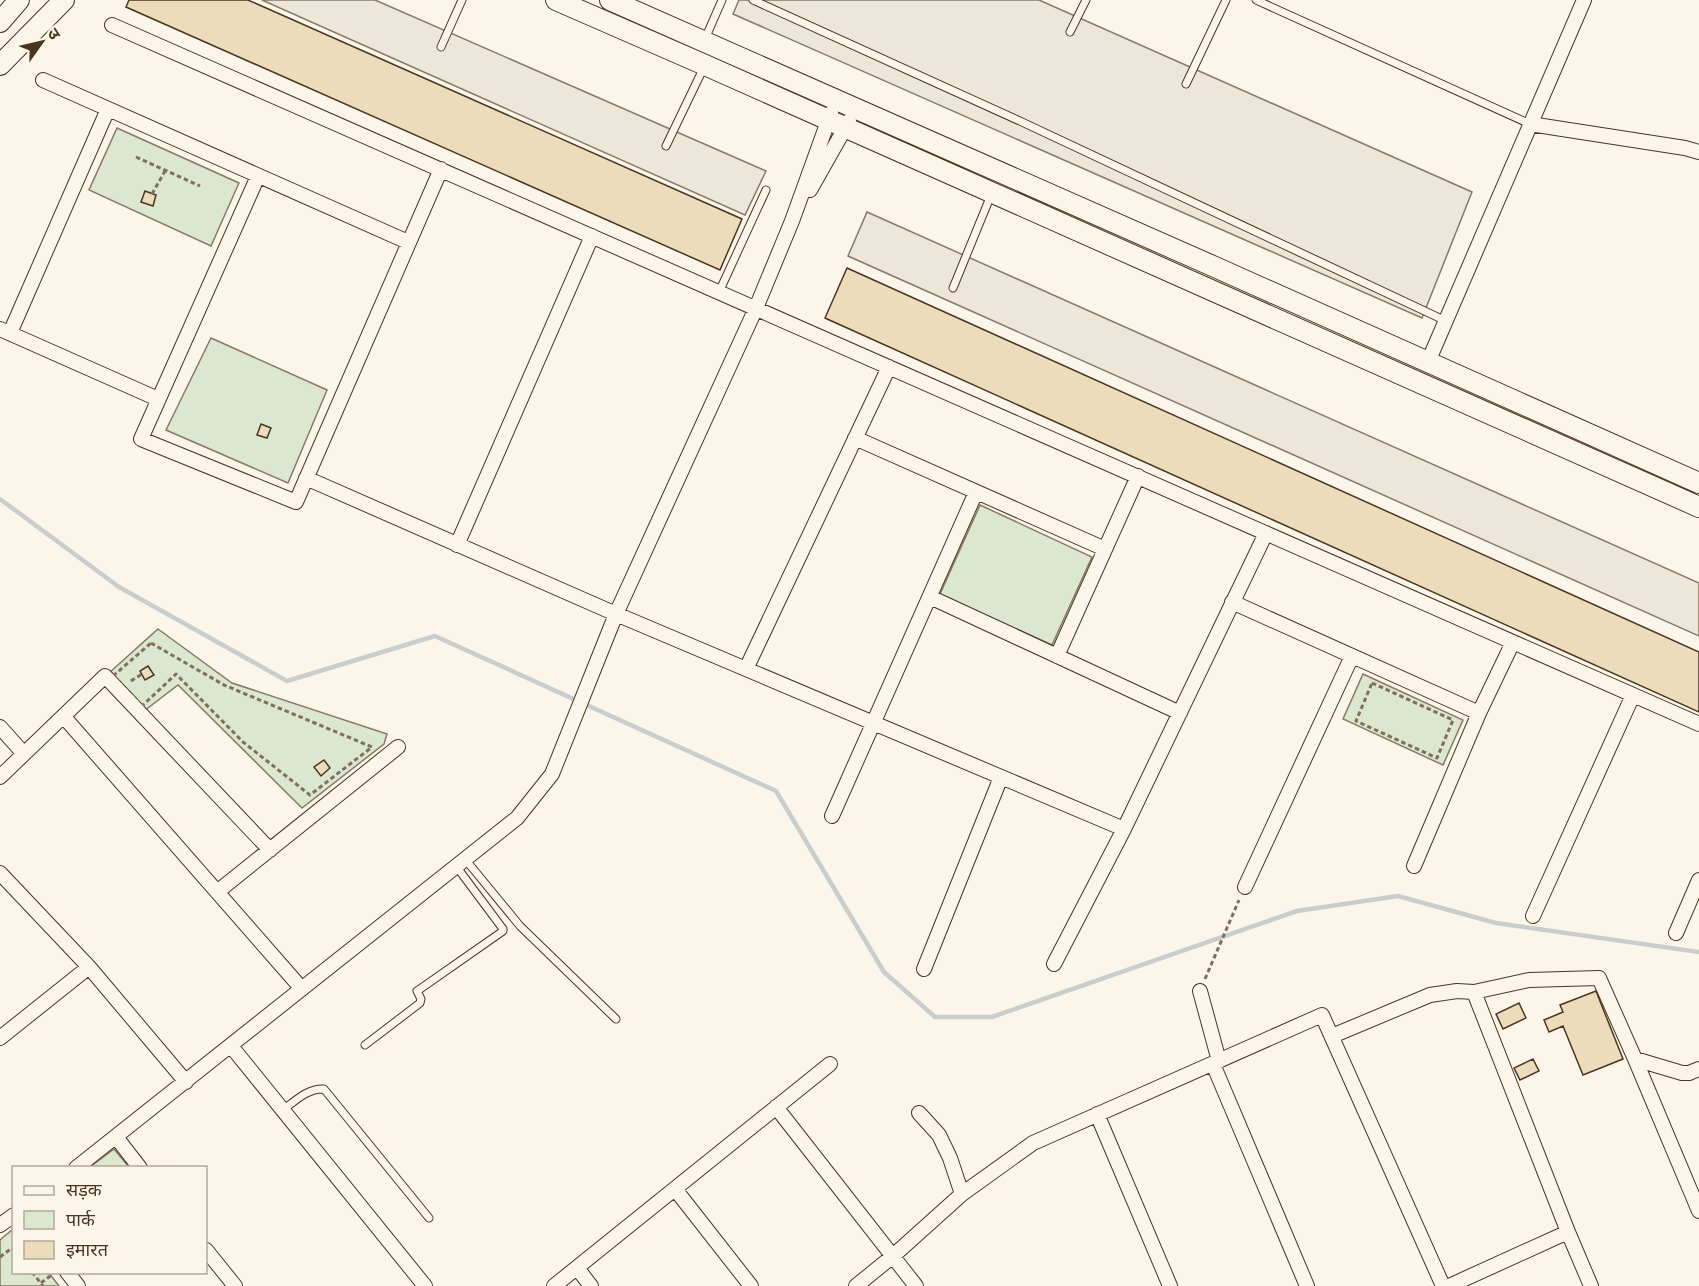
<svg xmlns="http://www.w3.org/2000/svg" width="1699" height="1286" font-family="'Alegreya Sans','Noto Sans Devanagari',sans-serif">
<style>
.green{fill:#dce7d0;stroke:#887966;stroke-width:1.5}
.parking{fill:#ede7d9;stroke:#887966;stroke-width:1.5}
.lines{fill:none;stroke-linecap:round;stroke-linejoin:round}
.stream{stroke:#c9cecd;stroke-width:4.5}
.building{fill:#ecdcbc;stroke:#4a3520;stroke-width:1.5}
.lane-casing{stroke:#4a3520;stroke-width:9}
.street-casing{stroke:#4a3520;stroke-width:16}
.secondary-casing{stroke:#4a3520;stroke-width:22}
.path{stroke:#7f6f5c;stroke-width:3;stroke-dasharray:4.5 3;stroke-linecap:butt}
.lane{stroke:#fbf6e9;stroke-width:7}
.street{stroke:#fbf6e9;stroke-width:14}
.secondary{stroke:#fbf6e9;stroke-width:20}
</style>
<rect width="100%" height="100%" fill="#fbf6e9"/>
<path class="green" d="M117,128L239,183L211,246L89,190Z
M211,338L327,390L288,483L166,430Z
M980,505L1092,557L1052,645L940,594Z
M158,629L232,683L387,734L384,744L302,808L178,685L144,711L109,673Z
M1363,674L1463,720L1443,765L1343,719Z
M114,1149L129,1167H90Z
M13,1229L14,1272L49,1273L59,1286H0V1240Z"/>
<path class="parking" d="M262,0H375L766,171L745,215Z
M739,0H1039L1472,192L1422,318L733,14Z
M867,212L1699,583V636L848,256Z"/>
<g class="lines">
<path class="stream" d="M0,499L119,587L287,681L435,636L776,791L884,972L935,1017H992L1297,911L1398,896L1496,923L1699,952"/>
</g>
<path class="building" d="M129,0H248L742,219L720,270L126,7Z
M145,191L156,195L153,206L141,202Z
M847,268L1699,652V712L825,318Z
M261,424L271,428L267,438L257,435Z
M148,666L154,675L145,680L140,671Z
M324,760L330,768L321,776L314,767Z
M1596,991L1623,1059L1583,1075L1563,1026L1549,1032L1544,1020L1563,1012L1560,1005Z
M1519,1003L1526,1018L1503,1029L1496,1014Z
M1533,1059L1539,1071L1520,1080L1514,1068Z"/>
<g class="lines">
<g class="lane-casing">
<path id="lane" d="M753,0L1022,122L1446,321
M1256,0L1530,124
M1070,32L1086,0
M705,39L722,0
M441,47L462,0
M1186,84L1226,0
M666,146L704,67
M953,288L991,195
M719,292L766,190
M465,859L520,926L616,1019
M365,1045L420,1003L421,999L417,991L420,989L503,931V929L456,866
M283,1110C295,1101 308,1088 324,1089L429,1218"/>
</g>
<g class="street-casing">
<path id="street" d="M112,25L1699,724
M43,80L408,242
M1530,124L1685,148L1699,152
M258,176L141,439L296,502L441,169
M810,190L849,121
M0,329L158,399
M10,333L108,109
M1428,362L1584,0
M855,438L1105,549
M306,478L616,614L1124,829
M457,545L592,236
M930,597L1180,713
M1232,602L1479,713
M1057,656L1138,476
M746,669L889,367
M64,717L302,989
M0,727L24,754
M0,777L105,676L270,850
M832,816L976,492
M1414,866L1479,713L1513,642
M0,873L89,967L186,1082
M1245,887L1352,656
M217,892L398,747
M1533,916L1633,695
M1676,933L1699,880
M1054,964L1124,829L1266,533
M924,969L1001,777
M1200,991L1219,1061
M1332,1036L1430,995L1457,991L1474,992
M0,1038L89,967
M231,1046L425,1286
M1635,1059L1682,1073H1689L1699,1069
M1213,1064L1307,1286
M776,1107L916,1286
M919,1113L939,1135L950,1158L962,1194
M1097,1114L1170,1286
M116,1137L140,1168
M76,1168L517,818L552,774L616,614L756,308L792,221L831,113
M675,1189L751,1286
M0,1225L14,1215
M206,1250L235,1286
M577,1268L591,1286
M67,1272L78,1286
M554,1286L830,1064
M856,1286L893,1256L962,1194L1033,1143L1322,1015L1443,1286
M1449,1286L1568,1232
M1591,1286L1568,1232L1474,992L1529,980L1599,978L1635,1059L1699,1211"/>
</g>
<g class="secondary-casing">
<path id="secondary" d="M556,0L705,65L1699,507
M610,0L1215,267L1699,483
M0,22L19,0
M0,65L64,0"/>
</g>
<path class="path" d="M136,157L200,186
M152,194L165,171
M151,643L224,685L372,747L310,795L243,742L176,674L142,706L113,676Z
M131,681L142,674
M1372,683L1453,720L1437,758L1356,721Z
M1205,979L1239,900
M0,1257L12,1248L14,1250
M32,1272L43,1286
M41,1283L53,1274"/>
<use href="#lane" class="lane"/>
<use href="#street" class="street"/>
<use href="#secondary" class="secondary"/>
</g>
<rect x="12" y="1166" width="195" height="108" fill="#fbf6e9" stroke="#b4a999" stroke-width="1.5"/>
<rect x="24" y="1186" width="30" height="9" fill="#fbf6e9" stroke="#b4a999" stroke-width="1.5"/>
<text x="66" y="1196" font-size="18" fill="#4a3520">सड़क</text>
<rect x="24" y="1211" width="30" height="18" fill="#dce7d0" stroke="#b4a999" stroke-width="1.5"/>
<text x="66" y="1226" font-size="18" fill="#4a3520">पार्क</text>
<rect x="24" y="1241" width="30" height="18" fill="#ecdcbc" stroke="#b4a999" stroke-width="1.5"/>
<text x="66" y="1256" font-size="18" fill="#4a3520">इमारत</text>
<g transform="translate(42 42) rotate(56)" stroke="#fbf6e9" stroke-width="4.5" paint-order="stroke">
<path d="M0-4.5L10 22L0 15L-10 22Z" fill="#4a3520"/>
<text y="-9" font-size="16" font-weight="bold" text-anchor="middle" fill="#4a3520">उ</text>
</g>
</svg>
